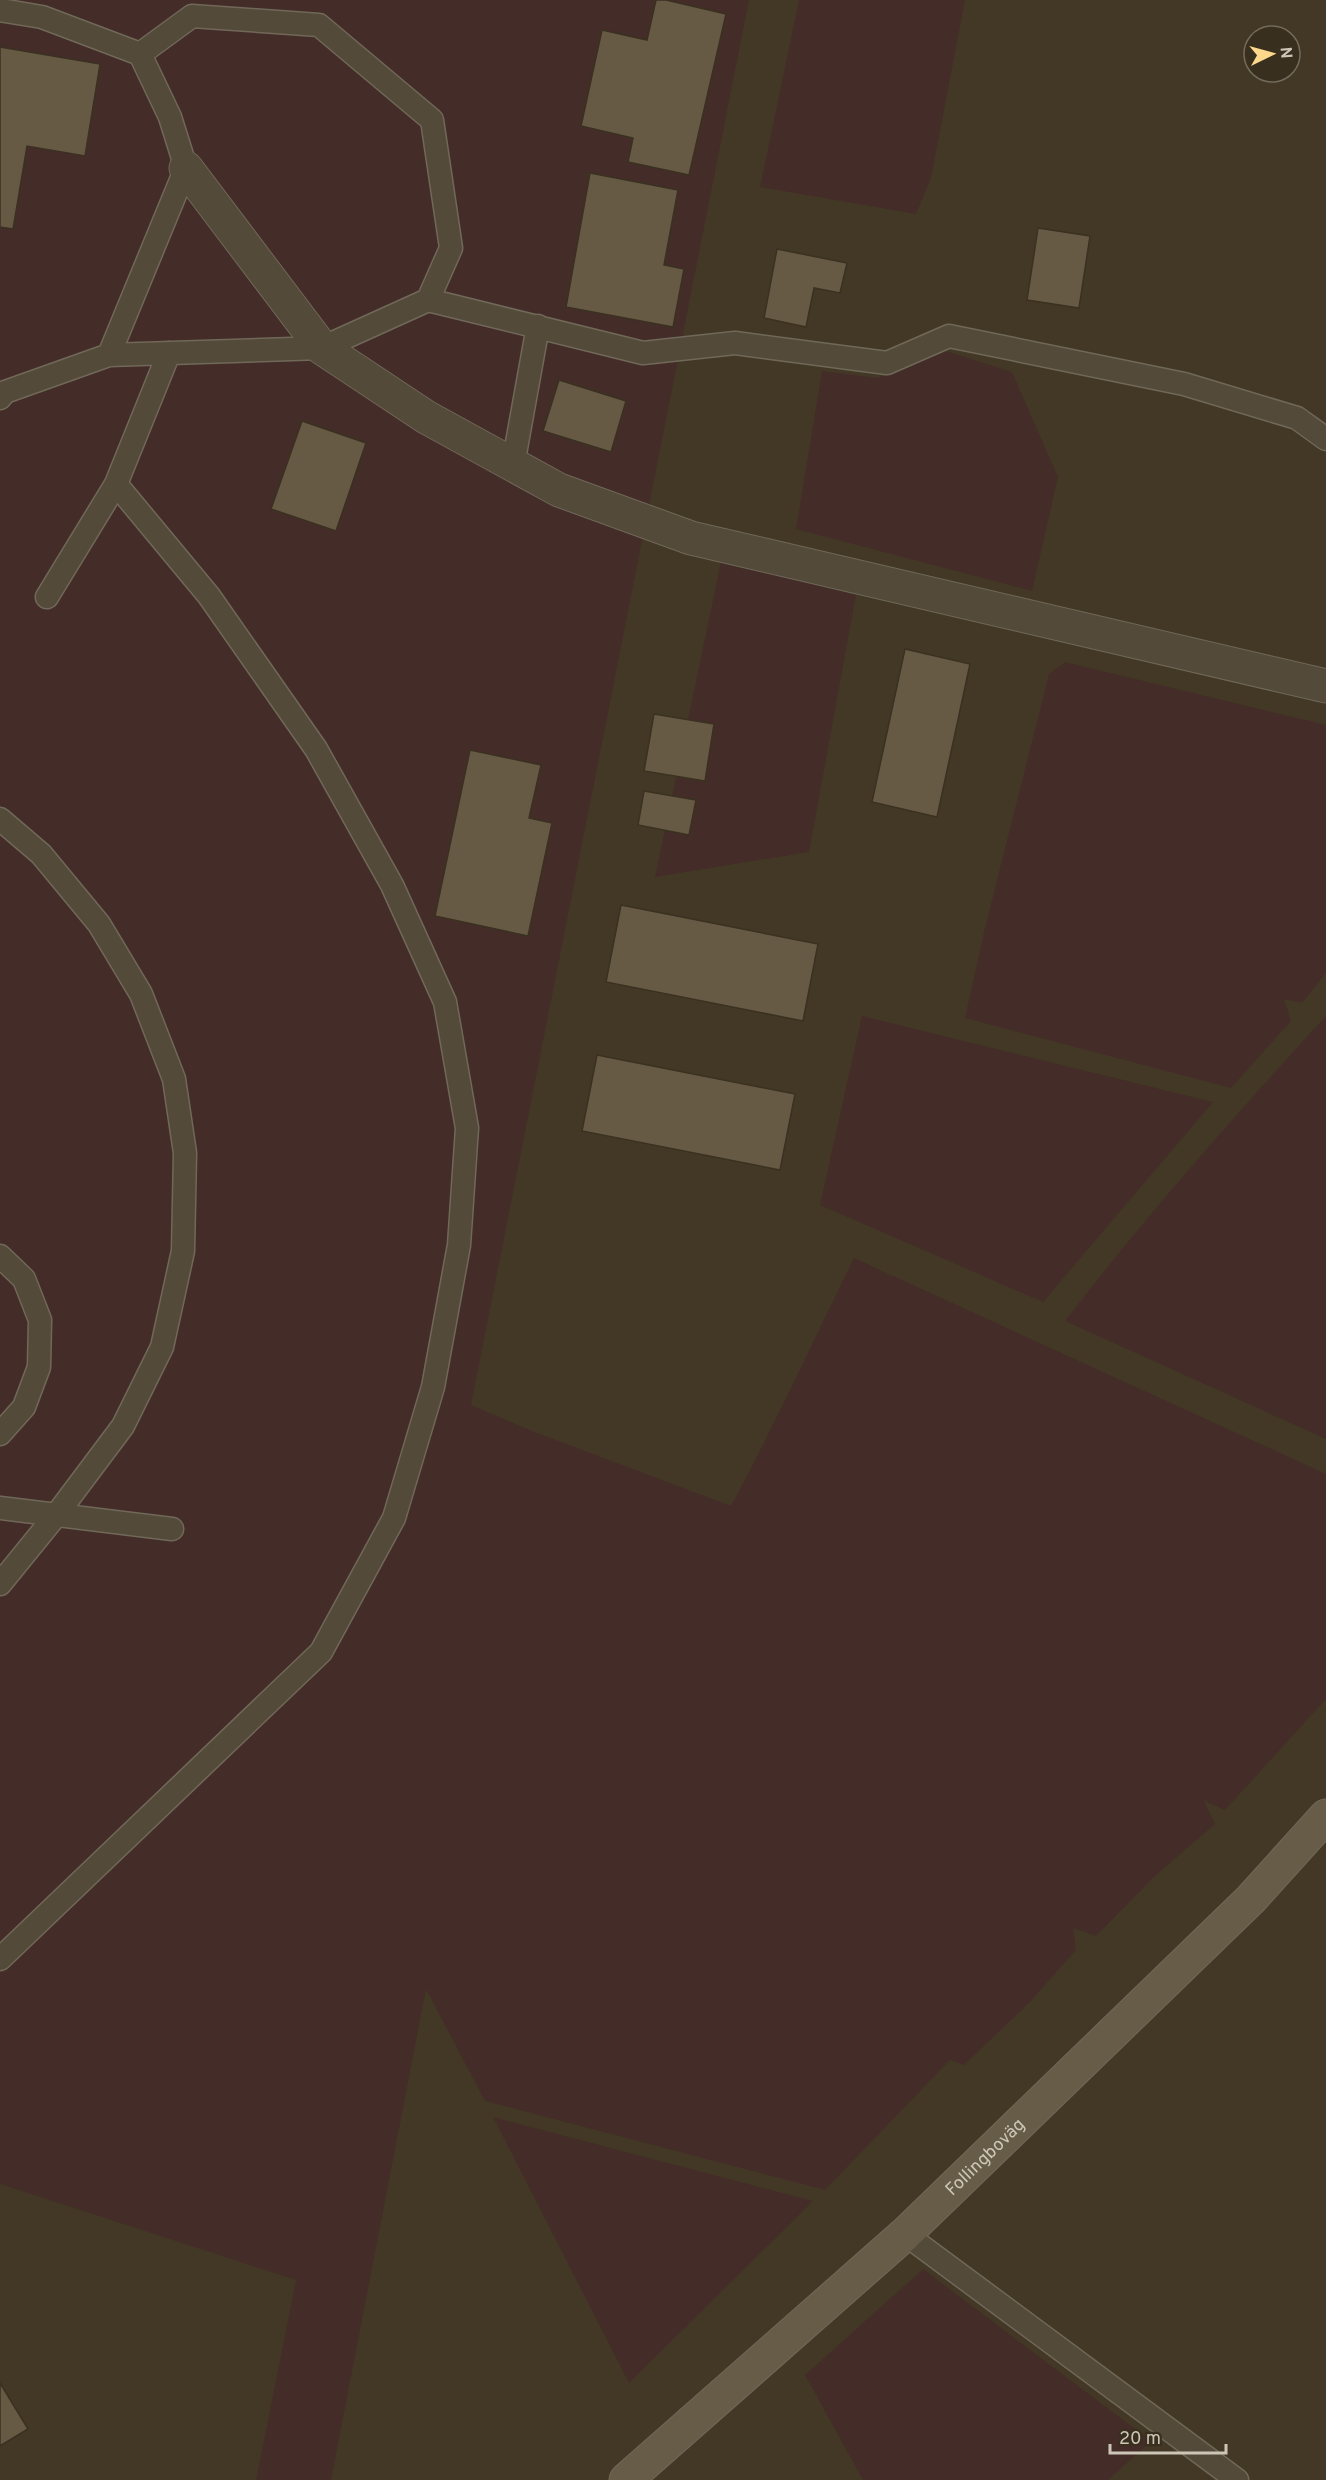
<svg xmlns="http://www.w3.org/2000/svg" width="1326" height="2480" font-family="Overpass,sans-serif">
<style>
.green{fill:#442c28}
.building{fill:#665a44;stroke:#3a3121;stroke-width:1.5}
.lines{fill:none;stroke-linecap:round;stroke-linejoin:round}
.lane-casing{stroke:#706858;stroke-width:25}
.street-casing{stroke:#706858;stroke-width:35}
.secondary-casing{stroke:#706858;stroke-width:35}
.lane{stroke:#534a3a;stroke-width:22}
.street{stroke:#534a3a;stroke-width:33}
.secondary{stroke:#665c48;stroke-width:33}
.labels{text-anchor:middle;stroke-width:4.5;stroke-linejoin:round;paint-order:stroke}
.street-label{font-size:18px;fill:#cdc6b7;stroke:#382f1f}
</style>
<rect width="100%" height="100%" fill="#433825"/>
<path class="green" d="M0,0H749L471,1405L532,1431L731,1506C775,1425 813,1341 854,1258L1326,1474V1699L1225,1810L1204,1801L1215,1824L1156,1875L1096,1936L1073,1928L1076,1950L1030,2002L964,2065L950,2060L825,2190L485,2101L426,1989L331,2480H256L296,2280L0,2184Z
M799,0H965L931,178L916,214L760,187Z
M946,351L1012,372L1058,477L1032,591L796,529L822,371L878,378Z
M721,562L856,595L809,852L655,877Z
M1065,662L1326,725V973L1302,1003L1284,999L1291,1021L1231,1088L965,1018L985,928L1049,674Z
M862,1016L1213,1102L1043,1302L820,1205Z
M1326,1016V1439L1065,1321C1147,1215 1235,1115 1326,1016Z
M493,2117L813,2201L629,2383Z
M923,2269L1151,2441L1108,2480H863L805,2375Z"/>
<path class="building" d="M656,0H666L726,14L689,175L628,162L633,138L581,126L602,30L647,40Z
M0,47L100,64L85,156L27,146L13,229L0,227Z
M590,173L678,190L664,265L684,269L673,327L566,307Z
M1038,228L1090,236L1079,308L1027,300Z
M777,249L847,263L840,293L814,288L806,327L764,318Z
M559,380L626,401L611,452L543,431Z
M302,421L366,443L336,531L271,509Z
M905,649L970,664L937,817L872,802Z
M654,714L714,724L705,781L644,771Z
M470,750L541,765L529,818L552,823L528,936L435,916Z
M644,791L696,800L689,835L638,825Z
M621,905L818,944L803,1021L606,982Z
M597,1055L795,1094L780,1170L582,1131Z
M0,2383L28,2429L0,2446Z"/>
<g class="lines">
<g class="lane-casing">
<path id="lane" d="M0,10L42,17L140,54L170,117L186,168L109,355
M428,300L643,353L735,343L887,363L949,336L1184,384L1297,418L1326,439
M0,398L5,392L109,355L322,348L428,300L451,248L432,120L319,25L192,16L140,54
M513,465L538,326
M47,597L116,484L169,353
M0,819L41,854L99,924L141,994L174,1079L185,1153L183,1251L162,1347L123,1426L57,1514L0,1584
M0,1256L24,1279L40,1320L39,1367L24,1407L0,1434
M0,1508L172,1529
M0,1959L321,1652L394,1518L433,1387L459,1245L467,1128L445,1002L392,885L316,749L209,596L116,484
M905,2234L1237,2480"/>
</g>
<g class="street-casing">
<path id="street" d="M186,168L322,348L426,417L559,490L691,538L1326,686"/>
</g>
<g class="secondary-casing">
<g id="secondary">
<path id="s1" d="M626,2480L905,2234L1251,1899L1326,1816"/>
</g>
</g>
<use href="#lane" class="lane"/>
<use href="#street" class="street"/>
<use href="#secondary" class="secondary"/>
</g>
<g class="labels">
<g class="street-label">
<text dy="6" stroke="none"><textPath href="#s1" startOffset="483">Follingboväg</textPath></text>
</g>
</g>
<g transform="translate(1272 54) rotate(85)"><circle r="28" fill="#382f1f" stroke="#746b5c" stroke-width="1.5"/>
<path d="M0-4.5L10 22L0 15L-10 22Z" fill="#fcd78c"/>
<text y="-9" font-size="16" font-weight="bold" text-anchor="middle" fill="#cdc6b7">N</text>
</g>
<path d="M1110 2444v9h116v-9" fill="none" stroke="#cdc6b7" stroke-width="3"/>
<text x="1119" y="2444" font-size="18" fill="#cdc6b7" stroke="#382f1f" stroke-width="4.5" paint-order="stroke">20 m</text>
</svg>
